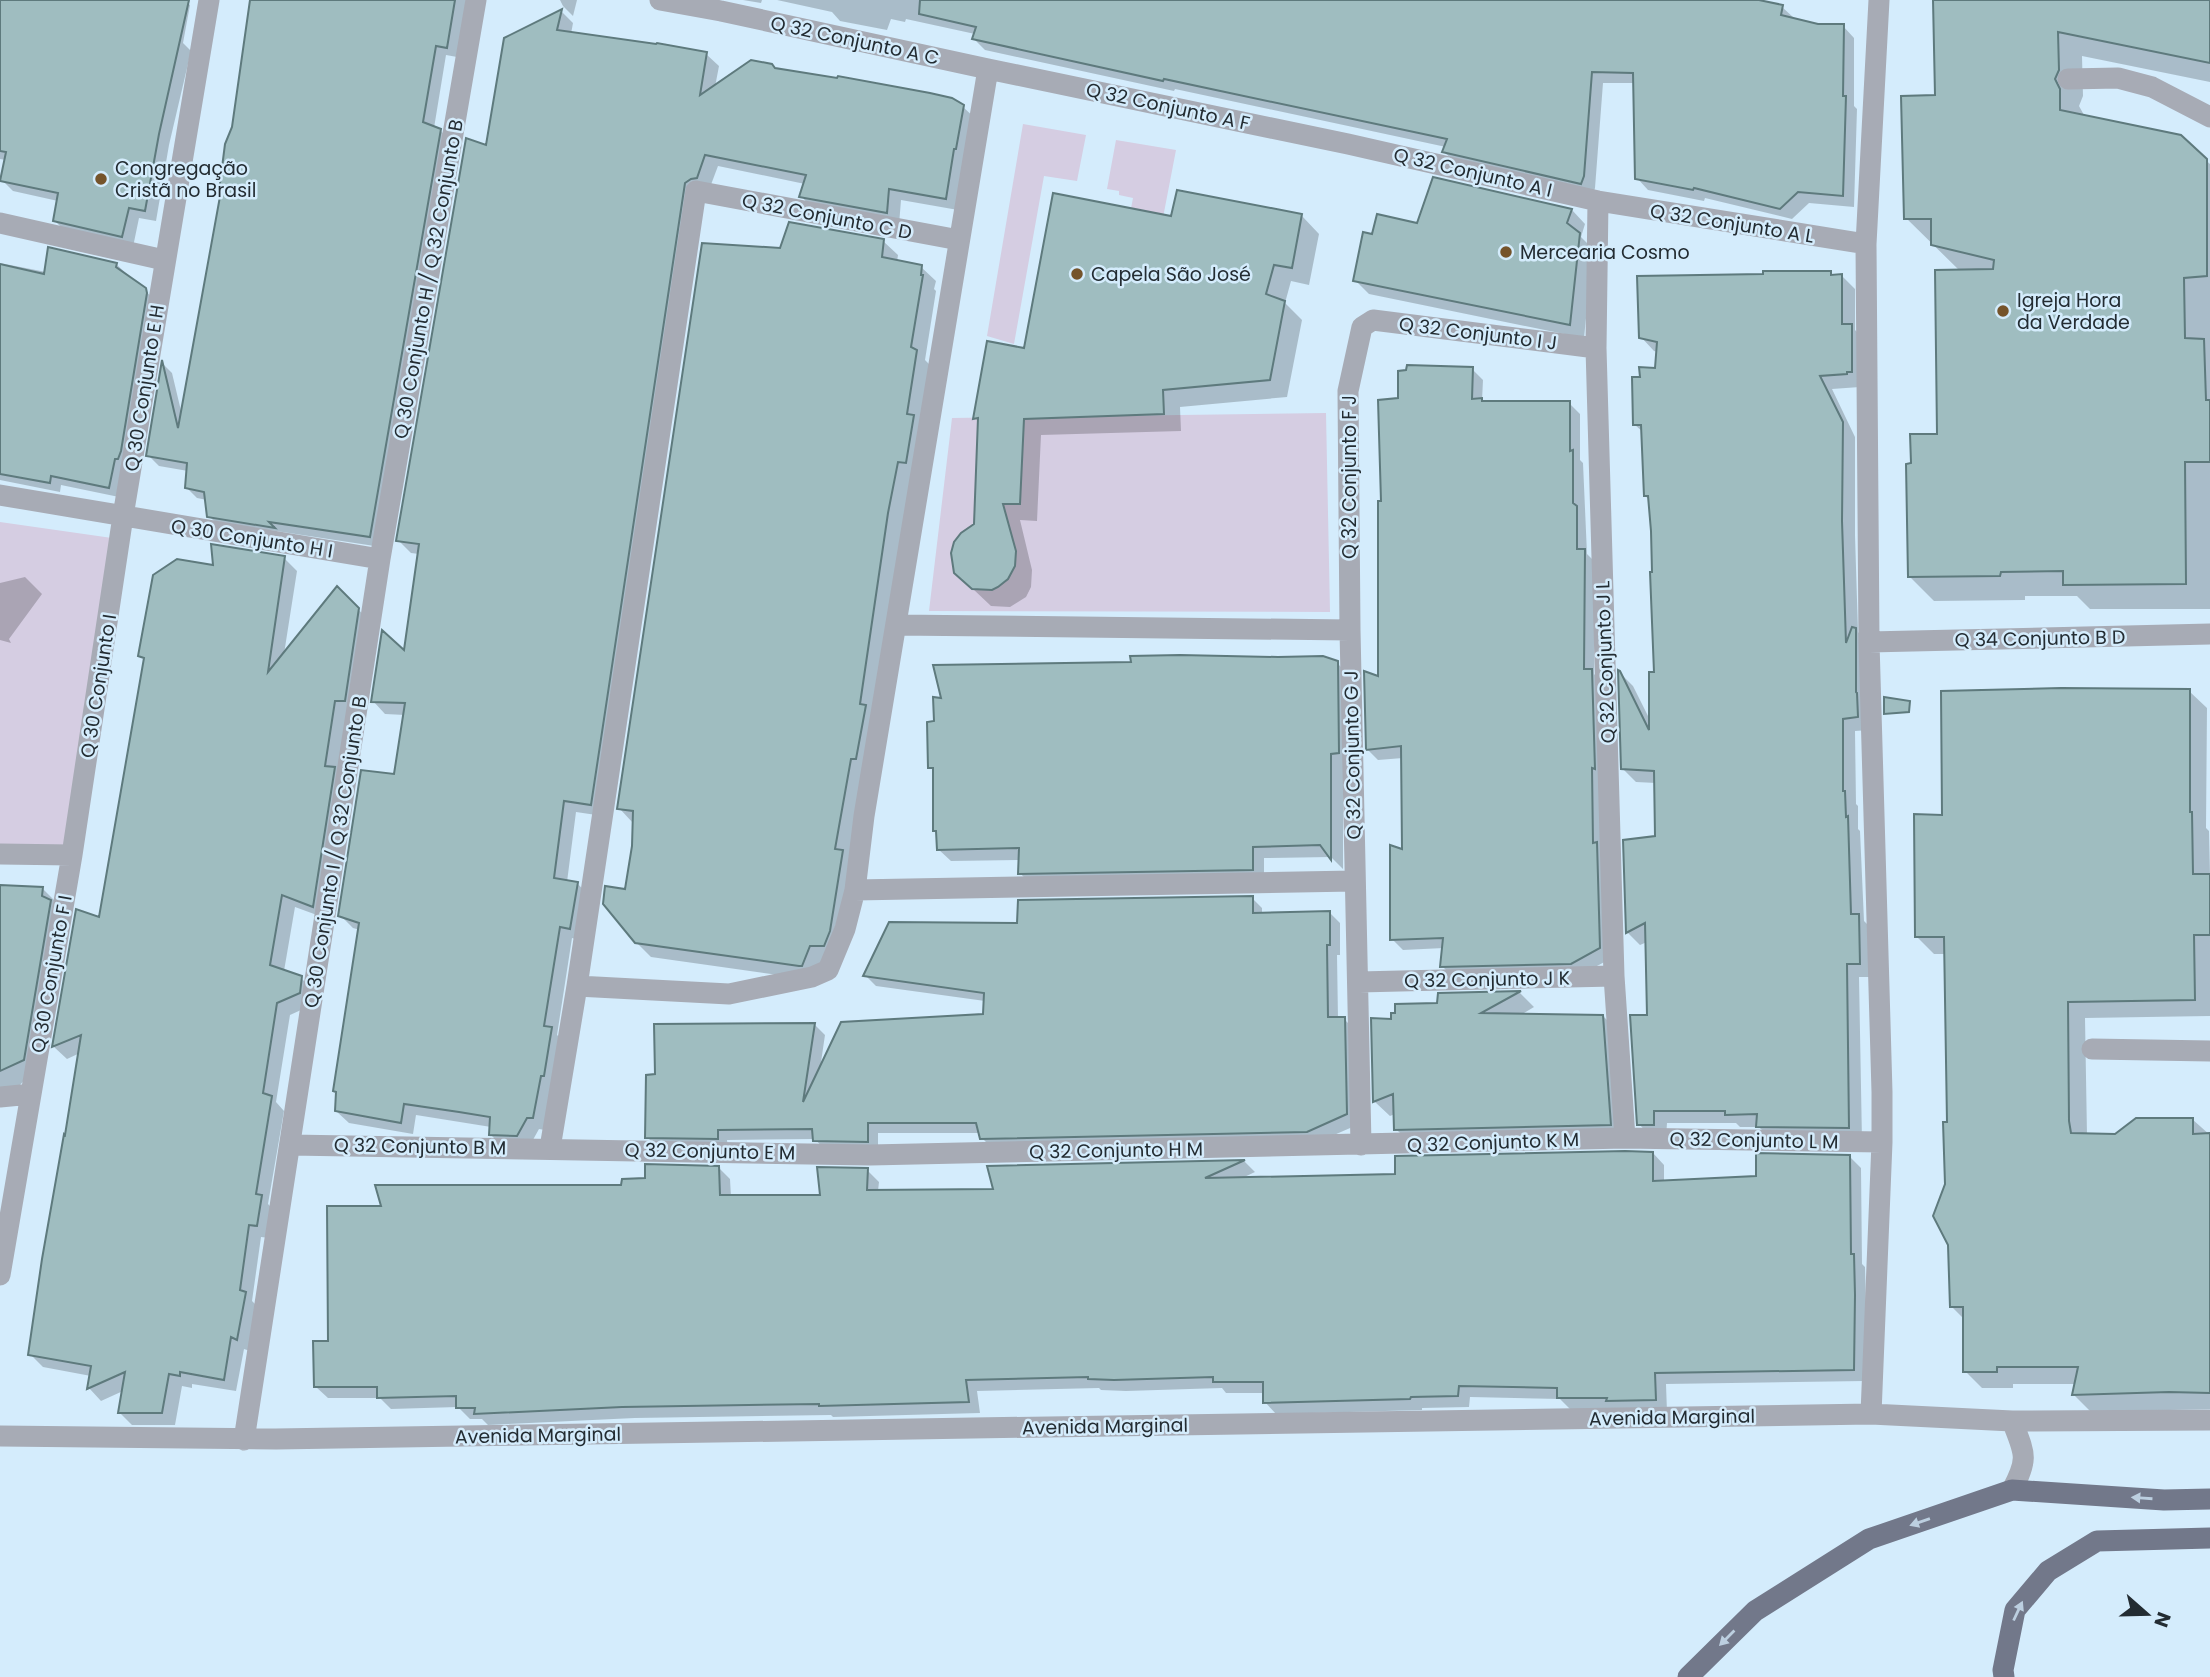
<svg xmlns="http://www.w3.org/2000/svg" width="2210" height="1677" font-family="Poppins,sans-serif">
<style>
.green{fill:#d5cde2}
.shadow{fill:#0003}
.building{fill:#9fbdc0;stroke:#5e7a7d;stroke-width:2}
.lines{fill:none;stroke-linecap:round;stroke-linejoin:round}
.minor{stroke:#a7abb5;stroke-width:21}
.primary{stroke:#72788a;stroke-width:21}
.oneway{fill:#bccfe0}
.poi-dot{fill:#75542b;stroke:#d4ecfc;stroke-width:2.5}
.labels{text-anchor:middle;stroke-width:5;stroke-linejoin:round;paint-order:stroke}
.street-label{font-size:19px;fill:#232c32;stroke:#d4ecfc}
.poi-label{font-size:19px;fill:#232c32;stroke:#d4ecfc;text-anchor:start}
</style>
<rect width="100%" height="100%" fill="#d4ecfc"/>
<path class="green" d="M1023,124L1086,135L1077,181L1044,176L1014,344L987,336Z
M1116,140L1176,150L1146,306L1102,360L1133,198L1119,195V191L1107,189Z
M1326,413L1330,612L929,611L952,418Z
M0,522L112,538L64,859L0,856Z"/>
<path class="shadow" d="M0,0H184L190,5L183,43L191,51L169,145L156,221L139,218L133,247L66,232L55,221L58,201L13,191L2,180L6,160L0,159Z
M251,0H466L457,57L446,55L434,128L440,130L450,141L381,547L276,531L219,526L209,516L207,500L197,498L187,488L188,471L159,466L148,455L163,364L172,373L182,415L233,128Z
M560,0H577L573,16L563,6Z
M743,0H762L761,3Z
M777,0H1751L1782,7L1794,18L1817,25L1843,26L1854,38V106L1857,109L1854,207L1809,203L1792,219L1705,198L1704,201L1648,190L1637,178L1635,83H1603L1595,188L1593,194L1456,163L1444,152L1446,147L1175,89L1174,91L985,50L974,39L975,34L906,19L905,22L891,19L887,30L840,21L832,12Z
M1935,0H2210V82L2082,56L2083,96L2079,106L2084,115L2180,137L2210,164V609H2090L2077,596H2025V600L1934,601L1909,576L1913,465L1939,436L1960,271L1906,218L1936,97Z
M561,11L573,23L571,34L706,54L719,66L715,87L775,70L963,107L976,119L958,210L901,200L899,225L813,209L801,196L805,184L718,166L709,190L698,194L603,816L576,812L567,882L577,883L589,896L582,941L572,938L557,1035L564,1041L545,1130L539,1129L529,1147H503L491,1135V1127L416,1115L413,1134L349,1123L336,1111L338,1094L334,1090L360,930L353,928L340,915L395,776L405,715L385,714L373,701L406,654L419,554L411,553L398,540L487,148Z
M1572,210L1585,224L1581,237L1593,249L1584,338L1369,294L1355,280L1373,236L1418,225Z
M1302,216L1319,234L1309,285L1291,281L1285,303L1302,320L1287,397L1180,407L1181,431L1041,435L1037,521L1020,520L1032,570L1031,587L1026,597L1010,607L991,606L955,572L976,525L979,422L975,418L1026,350L1173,218Z
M883,241L898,255L897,262L921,267L936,281L934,289L936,291L925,360L931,366L856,866L824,959L814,980L651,957L636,942L627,891L634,846L633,823L619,808L781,250Z
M0,263L46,272L116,264L155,300L119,497L61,485L60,492L0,480Z
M1830,272L1834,276H1842L1855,289V330L1864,339L1860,387L1832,389L1855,437V535L1858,632L1868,643L1870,730L1855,731L1856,804L1858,806V829L1860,831L1864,921L1872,929V977H1859L1862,1141L1771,1139L1759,1127H1740L1736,1123H1667L1666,1138H1652L1639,1124L1649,1017L1647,942L1640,945L1628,933L1625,841L1657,838L1656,783L1636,782L1623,769L1620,673L1633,686L1651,722L1656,674L1654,574L1650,500L1645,496L1643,432L1635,425L1642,378L1656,369L1658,352L1654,351L1641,337Z
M1472,369L1483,380L1482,401L1485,403H1569L1580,414V460L1583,463L1587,554L1595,562L1594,674L1602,682L1610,959L1582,974L1453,977L1442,966L1444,948L1403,950L1392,939L1404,852L1403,758L1378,760L1367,749L1380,678L1383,502L1399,399Z
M284,558L297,571L284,654L337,589L371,622L325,918L295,907L284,971L301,978L314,991L312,1005L290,1015L276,1102L284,1111L268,1204L274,1210L270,1238L261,1237L252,1301L258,1307L250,1351L244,1349L236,1391L192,1384V1388L182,1386L175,1425H132L120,1413L123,1391L101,1401L89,1388L91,1376L43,1367L30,1354L80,1053L67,1059L54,1047L77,911L100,919L145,660L140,655L215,567Z
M25,577L42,594L9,639L11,643L0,640V583Z
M1337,663L1349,675L1343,765V869L1331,857L1264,858V881L1032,886L1020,873V860L951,861L938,849V833L935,830V772L930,767Z
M2189,691L2207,708L2206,828L2209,831L2210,875V1016L2085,1018L2087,1135H2115L2192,1119L2210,1135V1409L2091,1412L2074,1395L2076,1384H2013V1388H1982L1965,1371V1320L1952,1307L1947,1185L1949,1124L1946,954H1934L1917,937L1944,817Z
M0,886L42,888L54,900L28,1076L12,1094H0Z
M1252,898L1262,908V915L1329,912L1340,923V955H1337L1338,1019H1344L1355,1030L1357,1125L1318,1142L993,1149L982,1138L980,1133H878V1152L826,1151L815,1139L727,1140L728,1149L658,1148L647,1137L657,1075L814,1024L825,1035L820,1069L985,1016V1001L876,986L865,975L1019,925Z
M1520,993L1534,1007L1519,1016H1603L1618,1031L1625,1140L1411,1144L1396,1129L1395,1114L1390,1116L1375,1102L1373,1020L1393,1021L1438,1005L1439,995Z
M1653,1153L1664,1165V1182L1757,1178L1849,1156L1861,1168L1862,1264L1865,1267L1866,1307L1865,1381L1666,1384L1667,1412L1570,1409L1560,1399L1470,1397L1469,1407L1422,1408V1410L1276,1414L1265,1402V1393H1226L1222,1388L1126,1391L1101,1390L1099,1388L977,1391L980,1413L833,1417L831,1415L635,1418L488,1425L482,1419H470L458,1407L391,1409L380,1398H328L316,1387L330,1343L383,1208L623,1186L647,1180L718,1167L730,1179L731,1197L822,1196L867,1170L879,1182L878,1191L995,1190L989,1167L1244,1161L1255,1172L1240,1179L1397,1176Z"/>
<path class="building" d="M0,0H189L159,134L145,211L129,208L122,237L53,221L58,193L0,181L6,152L0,151Z
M250,0H455L447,48L436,46L423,122L441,129L370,537L269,522L275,528L207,517L204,492L185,488L187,463L146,456L162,360L178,428L221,191H219L225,144L232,127Z
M920,0H1759L1783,5L1781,15L1818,24H1844L1843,96H1846L1843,196L1798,192L1780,209L1694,188L1693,190L1635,179L1633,73L1592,72L1584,176L1581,184L1442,152L1447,139L1164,79L1163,81L972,39L976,27L919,14Z
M1933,0H2210V63L2058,32L2059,70L2055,79L2060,89V110L2181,135L2207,159V276L2184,278L2185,338L2204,339L2206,400H2210V462H2185L2186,584L2063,585V571L2001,572L2000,576L1908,577L1906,464L1911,463L1910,434H1937L1935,270L1993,269L1994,260L1931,245V219H1904L1901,96L1935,95Z
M562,9L557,30L656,44L657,43L707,52L700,95L751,60L772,64L775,68L837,78L838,76L930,93L952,98L964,105L956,149H954L946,199L889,189L887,213L799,197L806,175L705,155L697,178L691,179L685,183L591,805L564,801L554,878L578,882L570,929L560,927L544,1026L552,1027L544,1076H541L533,1118H527L517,1136L489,1135L490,1117L459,1112L404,1104L401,1123L335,1111L336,1092L333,1091L359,923L338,916L361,770L394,774L405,703L371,702L382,630L404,650L419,544L396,541L466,138L486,145L504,38Z
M1433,177L1572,209L1567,223L1580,233L1570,325L1353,281L1363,232L1372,234L1377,214L1417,223Z
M1177,190L1302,214L1292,268L1274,265L1266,294L1285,301L1270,380L1163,390L1164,414L1024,419L1020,504H1003L1016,551L1015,566L1008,579L998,587L992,590L972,589L954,573L951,553L954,542L961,533L974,524L978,418L973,419L987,341L1024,348L1053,193L1171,216Z
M789,222L884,239L882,257L922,265L921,275H923L911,347L917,350L907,414L914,415L906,463L898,462L888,513L860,704L866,705L856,759H851L835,849L843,850L830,931L824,946H810L802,966H799L635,943L603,904L605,886L625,889L632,846L633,811L617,809L702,243L780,248Z
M48,247L117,263L116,267L146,288L147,293L121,451L118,459H115L109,488L51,476L50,483L0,474V264L44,274Z
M1763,271H1831V275L1842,274V324H1852V372H1847V374L1820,376L1843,422L1842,521L1846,643L1852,627L1856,628V692L1857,693L1858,717L1843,719V791H1845L1846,817L1848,816L1851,914H1859L1860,964H1847L1849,1128L1756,1127L1757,1114L1725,1115V1111H1654V1125H1637L1630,1015H1647L1645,923L1626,933L1623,840L1655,836L1654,771L1621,769L1618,670L1620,671L1649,730V672H1654L1650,572H1652L1651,531L1648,496H1644L1641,425H1633L1632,377H1640L1639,367L1655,368L1657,342L1639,338L1637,276L1763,274Z
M1407,365L1473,367L1472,399L1482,398V401H1570V451L1573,450V503L1577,506V549H1585L1584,669H1592L1595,769L1592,768L1593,843L1597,842L1600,948L1571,964L1440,967L1443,938L1390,940V845L1402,849L1401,746L1366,750L1364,671L1378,676V501H1381L1378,400L1398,398V371L1406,370Z
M211,544L285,556L268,672L337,586L359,608L345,701H335L325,766L335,767L313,907L282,895L270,965L302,976L300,993L277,1003L263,1093L272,1096L256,1194L262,1195L257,1226L249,1225L240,1290L246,1292L237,1340L231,1337L224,1380L180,1372V1376L169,1374L162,1413H118L125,1372L87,1389L91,1366L28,1355L42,1259L64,1134L65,1135L81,1035L52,1047L76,909L99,917L144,658L138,656L153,575L177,559L213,565Z
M1180,655L1278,657L1323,656L1338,661L1339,753L1331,754V860L1320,845L1253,847V870L1018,874L1019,848L937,850L936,831H933V768H928L927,722L934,721L933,697L941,698L933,665L1131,662L1130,656Z
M2061,688L2190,689V812H2192L2193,874H2210V935H2194L2195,1000L2068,1002L2069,1121L2071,1133L2115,1134L2136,1118H2193V1134L2210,1133V1393L2169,1392L2072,1395L2078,1367H1997V1372H1963V1307H1950L1948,1245L1933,1216L1945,1184L1943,1122H1947L1944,937H1915L1914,814L1942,815L1941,691Z
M1884,697L1910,701L1909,712L1884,714Z
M0,885L43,887L42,896L51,900L24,1060L0,1071Z
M1253,896V913L1330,911V945H1327L1328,1017H1345L1347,1114L1307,1132L980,1139L976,1123H868V1142L813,1141L812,1129L718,1130V1139L645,1138L646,1075L655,1074L654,1024L815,1023L803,1102L841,1022L983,1014L984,993L863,976L889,922L1017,923L1018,900Z
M1521,991L1481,1013L1603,1015L1611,1125L1394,1130L1393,1094L1373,1102L1371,1018L1391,1019V1013H1395V1004L1437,1003L1438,993Z
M1625,1151L1653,1152V1181L1756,1176V1153L1850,1155L1851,1254H1854L1855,1295L1854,1370L1655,1373L1656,1400L1606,1401L1607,1398H1557V1388L1459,1386L1458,1396L1411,1397L1410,1399L1263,1403V1382H1213V1377L1114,1380L1088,1379V1377L966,1380L969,1402L819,1406V1404L622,1407L474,1414L475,1408H456V1396L377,1398V1387H314L313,1341H328L327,1206H381L375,1185H621L622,1179L645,1178V1164L719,1166L720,1195H820L817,1167L868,1168L867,1190L993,1189L987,1166L1245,1160L1205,1178L1395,1174V1156Z"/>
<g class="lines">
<path class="minor" d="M660,0L721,11L988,69L1348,144L1598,201L1866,244
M2068,79L2118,78L2152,87L2210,117
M1598,201L1596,348L1614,976L1625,1138
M0,223L164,260
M0,495L380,559
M896,625L1350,630
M1869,642L2210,634
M0,854L72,855
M855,890L1354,881
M1359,982L1614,976
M577,986L729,994L812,977L828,970L845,929L855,890L864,816L988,69
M2092,1049L2210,1051
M0,1097L31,1094
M291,1145L870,1155L1625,1138L1882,1142
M1361,1145L1350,630L1348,391L1362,327L1373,320L1596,348
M550,1148L577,986L696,191L959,240
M0,1275L72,855L123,516L209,0
M1871,1414L1882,1142V1092L1869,642L1866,244L1879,0
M2012,1421C2025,1454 2029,1458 2012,1490
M0,1436L276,1439L1871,1414L2012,1421L2210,1420
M244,1440L380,559L476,0"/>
<path class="primary" d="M1688,1677L1755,1611L1869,1539L2012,1490L2164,1500L2210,1499
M2004,1677L2003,1670L2015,1610L2048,1571L2097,1541L2210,1538"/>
</g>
<defs><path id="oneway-solid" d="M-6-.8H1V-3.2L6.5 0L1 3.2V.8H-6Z" transform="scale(1.75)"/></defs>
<g class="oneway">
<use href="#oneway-solid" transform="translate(2142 1498) rotate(-176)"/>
<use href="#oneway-solid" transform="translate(1920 1522) rotate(161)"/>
<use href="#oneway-solid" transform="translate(2018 1611) rotate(-65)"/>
<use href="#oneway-solid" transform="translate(1727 1638) rotate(135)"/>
</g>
<g class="poi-dot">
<circle cx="101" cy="179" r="7"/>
<circle cx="1506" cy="252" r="7"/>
<circle cx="1077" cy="274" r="7"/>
<circle cx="2003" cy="311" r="7"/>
</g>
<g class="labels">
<g class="street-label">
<text transform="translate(855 40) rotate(12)" y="7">Q 32 Conjunto A C</text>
<text transform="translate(1168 106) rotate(12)" y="7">Q 32 Conjunto A F</text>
<text transform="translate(1473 172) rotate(13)" y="7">Q 32 Conjunto A I</text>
<text transform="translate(827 216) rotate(11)" y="7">Q 32 Conjunto C D</text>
<text transform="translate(1732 223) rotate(9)" y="7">Q 32 Conjunto A L</text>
<text transform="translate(428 279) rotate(-80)" y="7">Q 30 Conjunto H / Q 32 Conjunto B</text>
<text transform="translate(1478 333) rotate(7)" y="7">Q 32 Conjunto I J</text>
<text transform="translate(144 388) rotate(-81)" y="7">Q 30 Conjunto E H</text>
<text transform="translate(1349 477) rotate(-90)" y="7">Q 32 Conjunto F J</text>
<text transform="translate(252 538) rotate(9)" y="7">Q 30 Conjunto H I</text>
<text transform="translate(2040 638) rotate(-1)" y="7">Q 34 Conjunto B D</text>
<text transform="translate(1605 662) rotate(-92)" y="7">Q 32 Conjunto J L</text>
<text transform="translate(98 686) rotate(-81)" y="7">Q 30 Conjunto I</text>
<text transform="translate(1352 755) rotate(-91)" y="7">Q 32 Conjunto G J</text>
<text transform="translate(335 852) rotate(-81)" y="7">Q 30 Conjunto I / Q 32 Conjunto B</text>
<text transform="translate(51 974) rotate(-80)" y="7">Q 30 Conjunto F I</text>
<text transform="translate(1487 979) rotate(-1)" y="7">Q 32 Conjunto J K</text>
<text transform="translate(1754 1140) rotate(1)" y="7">Q 32 Conjunto L M</text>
<text transform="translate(1493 1142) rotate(-2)" y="7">Q 32 Conjunto K M</text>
<text transform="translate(420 1146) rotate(1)" y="7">Q 32 Conjunto B M</text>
<text transform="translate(1116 1150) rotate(-1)" y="7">Q 32 Conjunto H M</text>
<text transform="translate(710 1151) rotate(1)" y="7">Q 32 Conjunto E M</text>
<text transform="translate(1672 1417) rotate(-1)" y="7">Avenida Marginal</text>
<text transform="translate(1105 1426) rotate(-1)" y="7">Avenida Marginal</text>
<text transform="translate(538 1435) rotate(-1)" y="7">Avenida Marginal</text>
</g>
<g class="poi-label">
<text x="115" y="175">Congregação<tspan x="115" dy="22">Cristã no Brasil</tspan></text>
<text x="1520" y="259">Mercearia Cosmo</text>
<text x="1091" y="281">Capela São José</text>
<text x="2017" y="307">Igreja Hora<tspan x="2017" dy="22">da Verdade</tspan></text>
</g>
</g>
<g transform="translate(2147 1614) rotate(110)" stroke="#d4ecfc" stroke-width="5" paint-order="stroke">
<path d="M0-5L12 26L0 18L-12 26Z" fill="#232c32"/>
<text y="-10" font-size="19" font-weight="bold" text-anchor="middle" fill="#232c32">N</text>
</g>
</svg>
